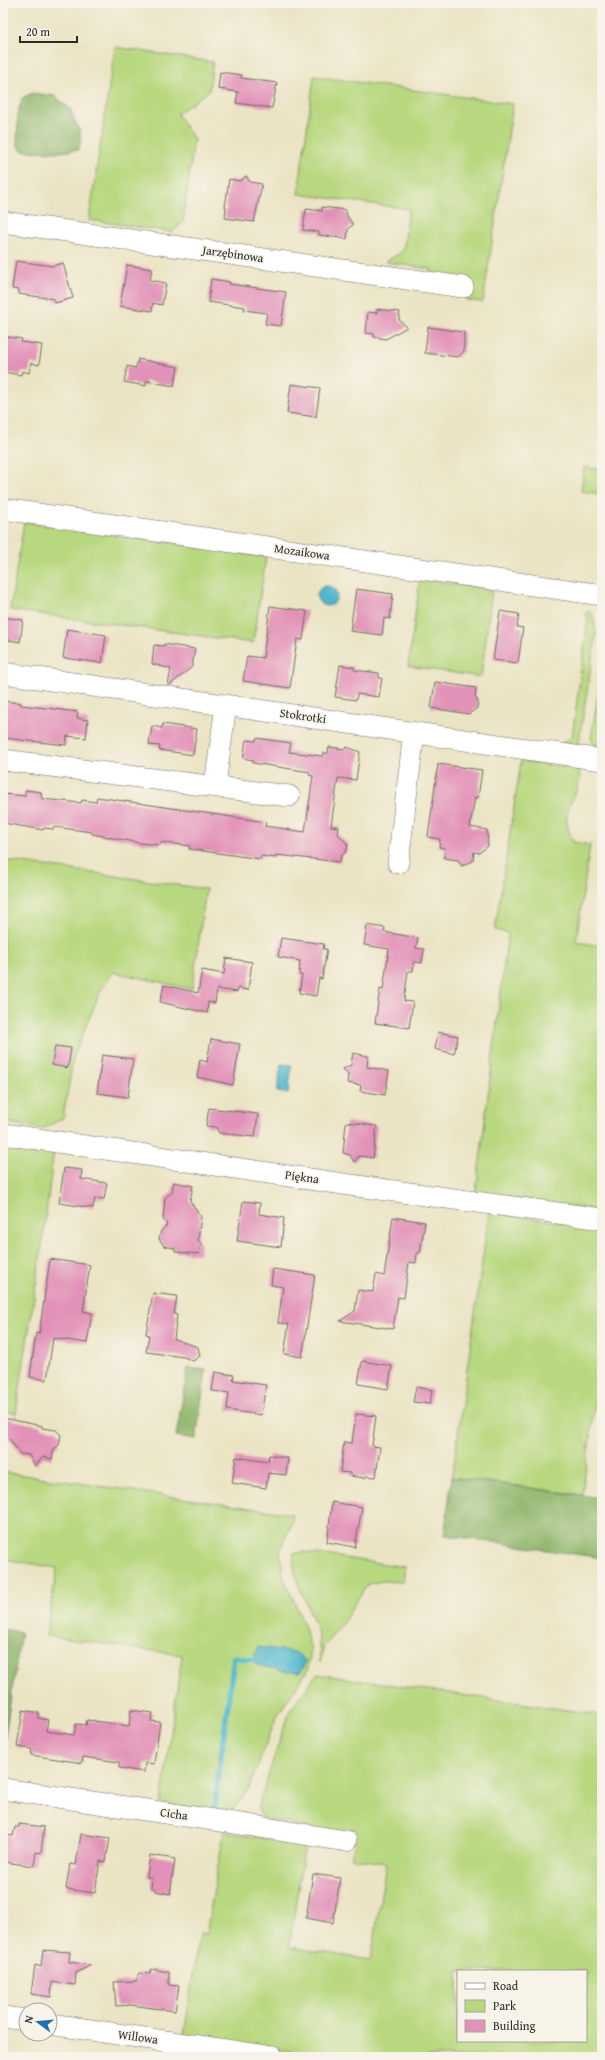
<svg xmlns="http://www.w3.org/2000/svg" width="605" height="2060" font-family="'Gentium Book Plus',serif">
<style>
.green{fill:#b8d87f;stroke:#728255;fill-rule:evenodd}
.forest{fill:#92b86e;stroke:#5e724c}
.water{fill:#50b8ce;stroke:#3e727c}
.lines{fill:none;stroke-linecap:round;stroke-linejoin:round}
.stream{stroke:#50b8ce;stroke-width:5.5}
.building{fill:#e292b8}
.street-casing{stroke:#6e6c61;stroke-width:22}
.street{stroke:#fff;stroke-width:21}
.labels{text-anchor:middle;stroke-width:3.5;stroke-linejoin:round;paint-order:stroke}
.street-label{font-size:12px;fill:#2b2b2b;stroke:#f7f3e8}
</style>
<rect width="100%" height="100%" fill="#f7f3e8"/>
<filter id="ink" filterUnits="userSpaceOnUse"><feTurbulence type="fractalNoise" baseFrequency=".025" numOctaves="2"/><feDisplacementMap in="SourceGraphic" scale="8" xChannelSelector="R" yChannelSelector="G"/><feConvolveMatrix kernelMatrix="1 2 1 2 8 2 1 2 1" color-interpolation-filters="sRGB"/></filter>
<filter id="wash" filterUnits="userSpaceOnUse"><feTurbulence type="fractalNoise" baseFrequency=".012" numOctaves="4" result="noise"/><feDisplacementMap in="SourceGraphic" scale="16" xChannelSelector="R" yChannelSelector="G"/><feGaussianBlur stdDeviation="0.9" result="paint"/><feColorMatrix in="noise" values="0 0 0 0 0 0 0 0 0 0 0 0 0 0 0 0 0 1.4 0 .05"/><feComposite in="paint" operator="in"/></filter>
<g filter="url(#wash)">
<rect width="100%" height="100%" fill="#ebe4c4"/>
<path class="green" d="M115,47L213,62L209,91L177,114L194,139L183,222L172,232L89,220Z
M314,76L513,104L483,302L466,300L469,280L431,275V269L385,262L403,251L409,209L298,194Z
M584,467L602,470V494L581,491Z
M24,522L266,557L253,643L10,610Z
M420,579L492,590L481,677L408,666Z
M588,611L593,615L596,635L580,735L579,742L576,745L562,743L572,737L588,619L585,615Z
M602,673V749L595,748L591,737Z
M521,761L579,769C583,790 568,799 567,817C566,825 570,834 573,842L590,845L576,942L602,946V1211L476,1193L508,933L495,930Z
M3,860L206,889L192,989L113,972L100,992L74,1055L63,1118L42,1129L3,1122Z
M3,1141L54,1149L42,1246L16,1413L3,1411Z
M489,1212L602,1228V1353L582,1495L452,1477Z
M3,1472L292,1514L293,1520L280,1550L283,1576L305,1627L311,1651L307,1671L277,1716L249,1788L231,1813L161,1803L182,1655L46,1636L57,1568L3,1559Z
M304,1552L405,1567L403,1582L382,1581L368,1584L358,1598L343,1623L324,1646L320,1662C319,1652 320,1640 317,1630C308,1603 293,1584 293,1553Z
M317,1674L602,1715V2057H330L184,2036L199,1933L206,1934L224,1832L305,1845L289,1947L371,1960L386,1863L351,1858L356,1838L262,1818L258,1807L289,1712ZM458,1971H586V2041H458Z"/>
<path class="forest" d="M33,93L55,96L70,109L80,132L81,141L78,150L59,152L22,151L17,145L18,113L22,98Z
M188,1368L206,1370L196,1439L176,1436Z
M452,1477L602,1498V1558L444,1535Z
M3,1629L21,1632L3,1749Z"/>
<path class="water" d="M317 596a10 10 0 1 1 20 0a10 10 0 1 1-20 0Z
M281,1064L292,1065L288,1094L277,1092Z
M258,1647L295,1652L306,1661L300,1673L280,1671L255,1664V1654Z"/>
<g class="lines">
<path class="stream" d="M214,1808L234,1657L255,1660"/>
</g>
<g id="blocks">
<path class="building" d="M220,72L242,75L241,78L277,83L272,108L236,103L238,92L218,89Z
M246,176L250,182L262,184L254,222L225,218L226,207H225L229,179L240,181Z
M322,207L346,210V214L353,225L348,229L347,239L319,235V232L303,230L306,209L322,211Z
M16,261L53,266L63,263L73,298L55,303L54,299L19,294V290L12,289Z
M127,265L152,269L150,280L166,283L162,305L153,303L152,311L120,306Z
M211,279L230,282L229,284L286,292L281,326L265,324L267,313L244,310L245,307L208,302Z
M377,309L400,312L399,320L407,327L386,339L374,337V334L366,333L368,312L377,313Z
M428,327L464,332V351L458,357L425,353Z
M3,336L22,339L21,342L42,345L39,365L31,363L29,373L22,371L21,375L3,372Z
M138,359L178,367L174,386L146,381V386L124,382L127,366L136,368Z
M291,384L320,388L316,417L287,413Z
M356,589L393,594L390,619L384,618L382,635L350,631Z
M270,606L307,611L303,640L297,639L290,688L243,681L247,656L263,658Z
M500,611L519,614L517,627L523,628L518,663L493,660Z
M3,617L23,620L20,642L3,639Z
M67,629L106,635L102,663L63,658Z
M164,644L195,649L192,667L170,685H168L171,669L152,664L154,645L164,646Z
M340,665L354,667V670L379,673V678H382L379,697L357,694L356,700L335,697Z
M435,682L476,688L475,696L478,701L477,708L469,714L431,708Z
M3,701L21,703V705L78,712L77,718L88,720L86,738L67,736L66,745L3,738Z
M163,724L197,729L193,755L159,750L160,746L149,745L152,726L162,728Z
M256,738L291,743L289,752L322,756L323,753H328L329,747L345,749L347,747L360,752L356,780L338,778L331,826L339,827L338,834L348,845L346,852L341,856L340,862L276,855V858L261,856L260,859L189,849L190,846L161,842L160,845L140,843L92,834V832L54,827L53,829L44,828L43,830L3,823V794L25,796V790L41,792L42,799L81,803L82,800L96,802L97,797L266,822L265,826L305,832L313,776L309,775L310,772L253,763V760L243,758L246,740L256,741Z
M438,764L482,770L478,798L475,797L470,827L487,830L488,846L479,853L474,852L473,861L462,866L458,860L444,858L445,848L439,847L440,839L428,837Z
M367,925L385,928L384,932L418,938L416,948L424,949L422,963L414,962L413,971H408L404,1001L413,1002L409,1028L375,1023L380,989L383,990L389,949L364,945Z
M281,938L324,944L323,949H327L322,979L319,978L316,996L299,993L302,975H299L300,961L278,957Z
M226,958L252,962L248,990L238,988L237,992L217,989L215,1003L208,1002L207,1013L160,1002L164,985L198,993L202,970L224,974Z
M438,1032L458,1036L454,1054L435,1049Z
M211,1039L240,1044L233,1085L197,1077L200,1060L207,1062Z
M55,1046L71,1048L68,1068L52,1065Z
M353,1053L368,1056L367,1067L389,1071L385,1095L360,1091L361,1085L347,1083L348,1075L343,1069L351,1065Z
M102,1055L133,1059L128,1097L97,1093Z
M209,1108L258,1114L255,1137L219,1133L216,1127L206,1126Z
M348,1122L377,1126L373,1158L359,1156L354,1162L350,1155L343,1153L346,1123Z
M64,1168L82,1170L81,1179L107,1183L104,1199L95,1198L93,1208L59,1203Z
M174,1182L193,1186L190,1201L201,1217L198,1240L201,1244L199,1254L176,1252L174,1248L164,1246L159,1239L161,1231L167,1225L163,1219L165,1198L172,1192Z
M243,1201L260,1203L259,1214L284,1218L281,1247L237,1241Z
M393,1217L425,1222L420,1253H417L416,1263L409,1262L404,1298L398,1297L393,1329L340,1321L355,1311L358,1290L373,1292L376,1274L384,1276Z
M50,1259L90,1265L83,1311L92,1313L87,1343L53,1338L47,1380L30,1377L36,1333L39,1334Z
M273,1269L315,1275L302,1357L284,1354L289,1324L278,1323L283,1287L271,1285Z
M153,1293L177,1296L174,1314L177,1315L174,1339L198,1347L200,1356L193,1361L184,1357L146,1352L149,1335L146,1334Z
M362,1361L392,1366L388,1389L358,1384Z
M215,1372L234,1375L233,1380L266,1385L261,1415L227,1410L229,1393L212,1391Z
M416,1387L432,1390L430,1404L413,1402Z
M356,1414L376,1416L372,1446L380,1447L376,1477L366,1476L365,1478L350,1476V1473L340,1472L344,1442L352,1443Z
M3,1418L42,1426V1428L56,1430L61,1435L59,1445L54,1449L52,1459L43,1457L35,1466L29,1455L20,1454L10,1439L3,1437Z
M269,1455L288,1458L286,1475L268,1473L266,1488L232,1483L236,1457L268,1462Z
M332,1502L362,1507L355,1547L327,1542Z
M23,1710L39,1713L38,1718L48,1720L46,1731L74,1735L76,1724L86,1725L87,1720L129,1726L131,1710L153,1713L151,1721L160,1722L154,1764L145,1763L144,1772L119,1768V1762L83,1757L82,1763L31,1755L32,1749L17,1747Z
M19,1824L44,1827L41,1853L36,1852L34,1866L3,1862V1835L13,1836L15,1827H19Z
M81,1834L110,1838L106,1862L100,1861L95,1893L66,1889L70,1864L76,1865Z
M150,1855L175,1859L170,1894L155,1891V1889L151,1888L152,1878L147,1877Z
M313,1874L340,1878L333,1923L306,1918Z
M43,1950L70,1952L69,1962L91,1965L76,1973L75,1985L52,1982L51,1997L31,1994L35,1965L41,1967Z
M151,1969L169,1972V1985L179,1986L175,2011L131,2005L116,2006L114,1982L136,1981L139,1973L150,1974Z"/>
</g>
</g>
<g filter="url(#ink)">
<use href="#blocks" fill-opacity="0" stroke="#6e6c61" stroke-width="1"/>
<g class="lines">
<g class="street-casing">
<path id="street" d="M3,222L463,287
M3,509L602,595
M3,673L602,760
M3,760L289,796
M215,785L226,705
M398,863L414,733
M3,1134L350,1185L602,1219
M3,1789L241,1824L346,1841
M3,2017L26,2020
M50,2024L273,2057"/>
</g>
<use href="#street" class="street"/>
</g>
</g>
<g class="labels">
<g class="street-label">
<text transform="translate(233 254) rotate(8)" y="4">Jarzębinowa</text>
<text transform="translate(302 552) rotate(8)" y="4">Mozaikowa</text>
<text transform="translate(303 716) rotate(8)" y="4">Stokrotki</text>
<text transform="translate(302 1177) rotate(8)" y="4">Piękna</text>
<text transform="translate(174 1814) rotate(8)" y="4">Cicha</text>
<text transform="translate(138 2037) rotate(8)" y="4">Willowa</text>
</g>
</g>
<rect width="605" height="2060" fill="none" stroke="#f7f3e8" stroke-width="16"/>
<rect x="457" y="1970" width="130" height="72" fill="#f7f3e8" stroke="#a5a39c"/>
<rect x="465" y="1983" width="20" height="6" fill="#ffffff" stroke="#a5a39c"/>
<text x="493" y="1990" font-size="12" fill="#2b2b2b">Road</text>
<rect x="465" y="2000" width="20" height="12" fill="#b8d87f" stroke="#a5a39c"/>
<text x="493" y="2010" font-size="12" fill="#2b2b2b">Park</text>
<rect x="465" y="2020" width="20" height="12" fill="#e292b8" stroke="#a5a39c"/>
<text x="493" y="2030" font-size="12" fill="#2b2b2b">Building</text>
<g transform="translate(38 2022) rotate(286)"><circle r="19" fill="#f7f3e8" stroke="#a5a39c"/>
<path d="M0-3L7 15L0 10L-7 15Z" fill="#1f6fb2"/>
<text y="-6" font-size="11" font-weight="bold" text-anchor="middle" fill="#2b2b2b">N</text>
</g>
<path d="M20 36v6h57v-6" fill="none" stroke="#2b2b2b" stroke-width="2"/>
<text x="26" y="36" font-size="12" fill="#2b2b2b" stroke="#f7f3e8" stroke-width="3" paint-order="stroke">20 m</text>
</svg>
